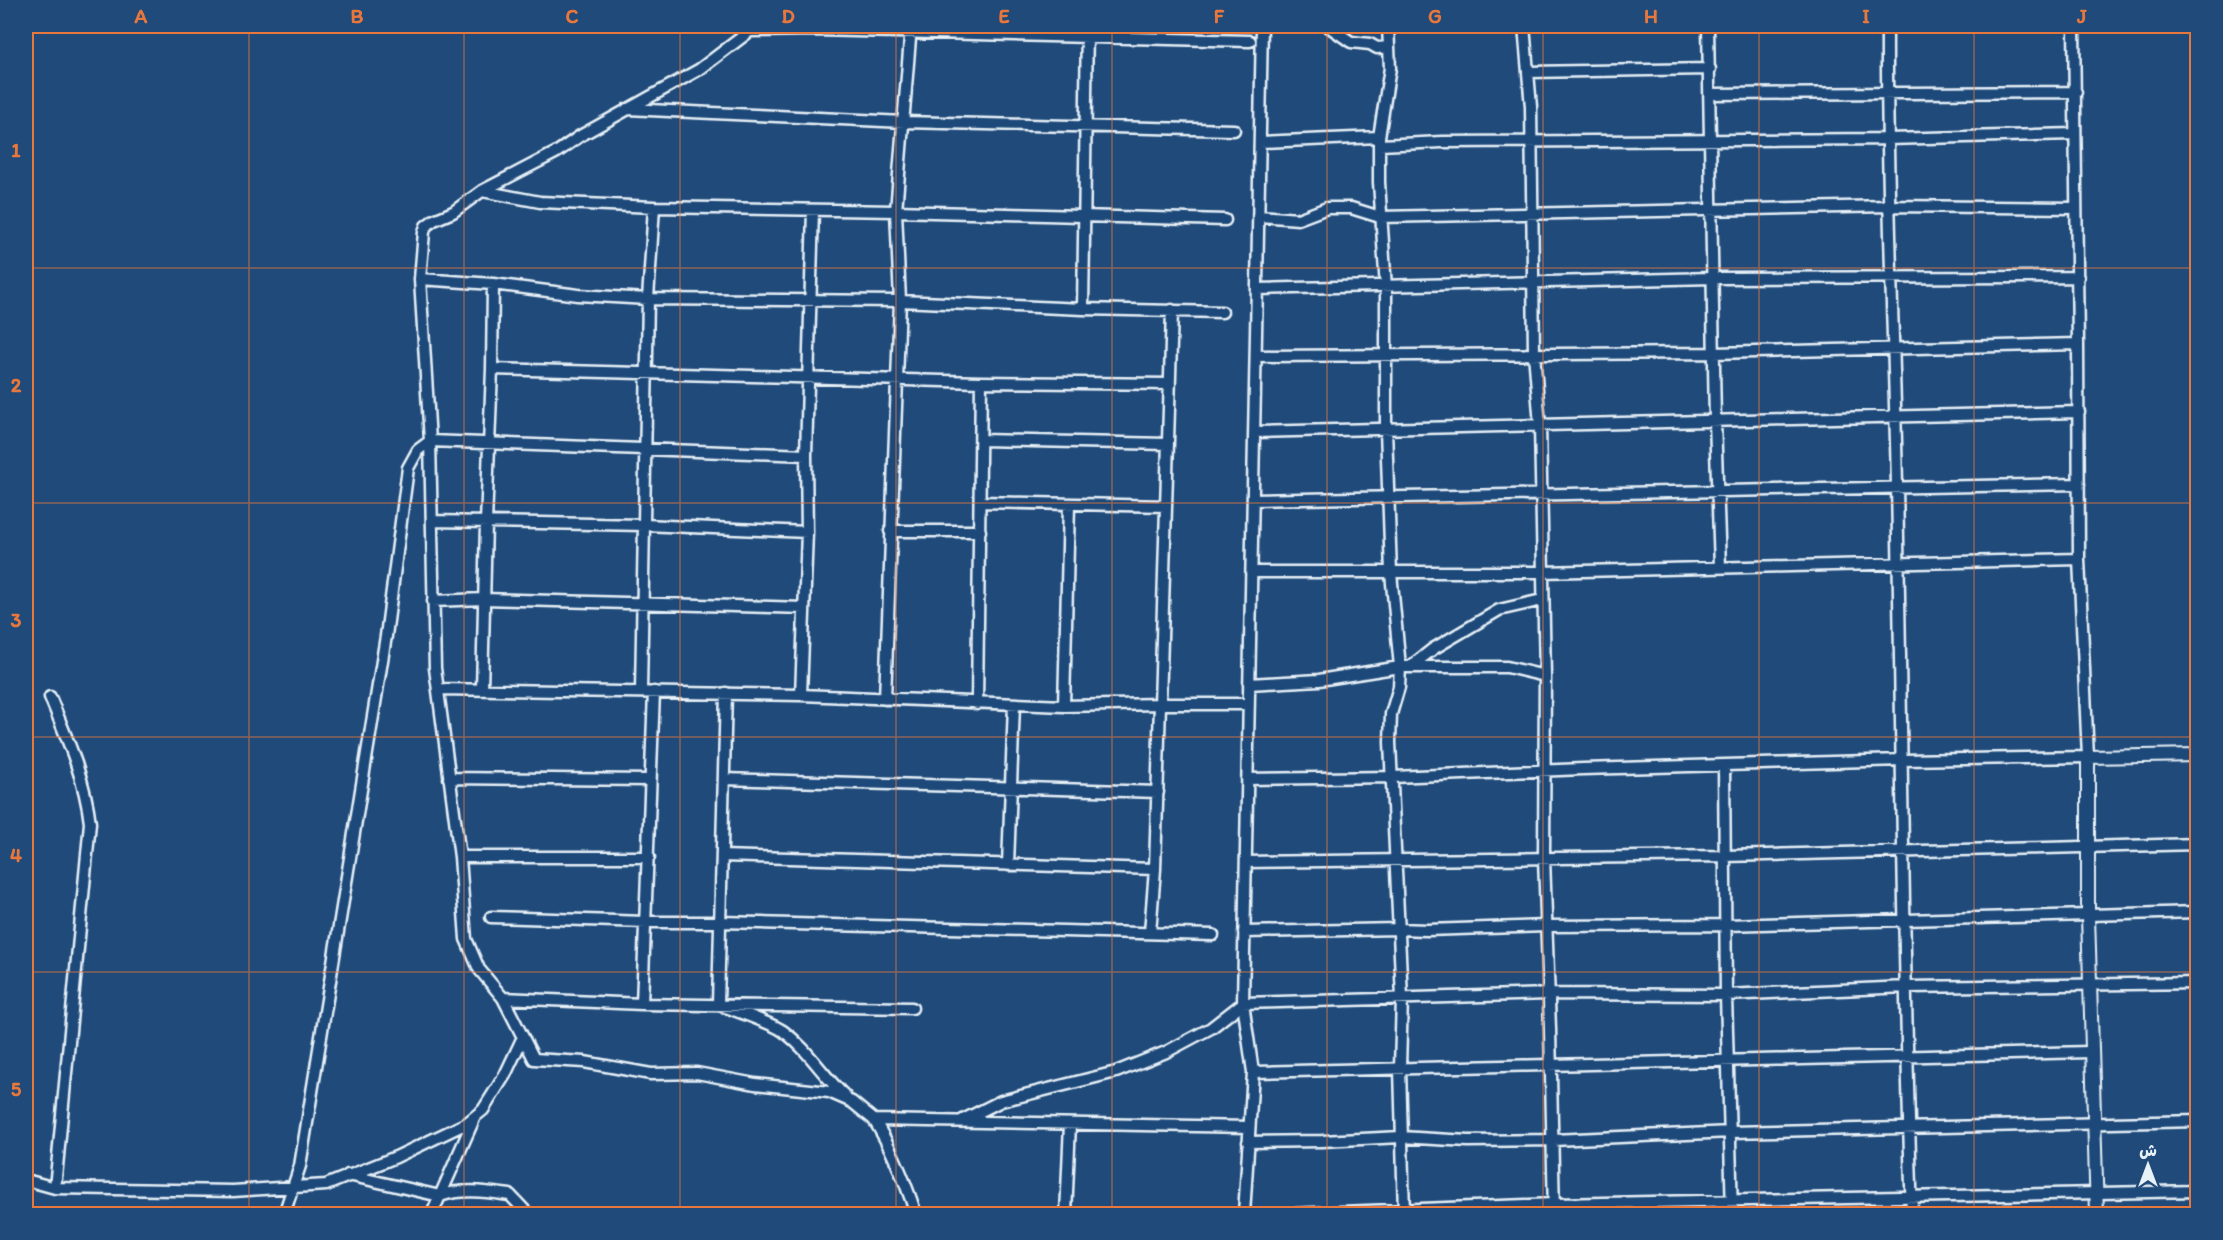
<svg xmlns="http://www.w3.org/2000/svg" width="2223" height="1240" font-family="Itim,'Playpen Sans Arabic',sans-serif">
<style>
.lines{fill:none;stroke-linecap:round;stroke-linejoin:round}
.minor-casing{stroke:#e8f1f8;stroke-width:15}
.tertiary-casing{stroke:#e8f1f8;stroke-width:16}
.minor{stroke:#1f4a7a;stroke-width:10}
.tertiary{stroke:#1f4a7a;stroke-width:12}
.grid{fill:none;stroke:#e8773b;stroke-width:1.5;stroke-opacity:0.55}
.neatline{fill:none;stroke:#e8773b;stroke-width:2}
.grid-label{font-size:20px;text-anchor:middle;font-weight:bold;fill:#e8773b}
</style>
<rect width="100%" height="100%" fill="#1f4a7a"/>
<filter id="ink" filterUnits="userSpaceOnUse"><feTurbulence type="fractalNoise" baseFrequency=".0167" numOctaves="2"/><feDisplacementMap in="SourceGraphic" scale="12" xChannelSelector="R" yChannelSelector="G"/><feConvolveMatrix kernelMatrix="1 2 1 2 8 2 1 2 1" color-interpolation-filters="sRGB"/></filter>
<g filter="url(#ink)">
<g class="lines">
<g class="minor-casing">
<path id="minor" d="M1328,26L1351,42L1370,44L1377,48L1389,47
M1388,26L1390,68L1379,137V182L1386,288V429L1391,573L1400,667L1399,687L1391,714L1390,742L1402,998L1400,1068L1404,1214
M1524,26L1531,107L1534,353L1540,425L1545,676L1544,858L1550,1029L1554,1214
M1708,26L1715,421L1720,567
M1887,26C1886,179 1894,332 1897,486C1902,728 1903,972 1912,1214
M1528,72L1710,69
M1710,94L2076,92
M627,109L904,122L1234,130
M1260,142L1379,137
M1380,145L1442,142L1888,139L2075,134
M482,191L540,202L654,207L896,211L1225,220
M1259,216L1298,219L1327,208H1351L1380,217L1890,206L2076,208
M420,279L493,284L578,295L648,299L900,301L1083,309L1222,312
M1257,289L1713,278L2078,277
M1083,309L1087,26
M1256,356L1714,353L2078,344
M492,369L981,382L1170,384
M1254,432L2079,412
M981,440L1168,444
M1253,500L2079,484
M980,502L1166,506
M432,521L644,525L807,532
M890,531H980
M1252,572H1542L2079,559
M433,601L484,599L804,608
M1410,667L1433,649L1499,610L1542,600
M1249,684L1319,680L1400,667H1507L1545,676
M438,689L801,695L1064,706L1160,704H1249
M482,690L486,523L492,369L493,284
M641,691L648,299L654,207
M726,693L718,1004C735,1011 770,1022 783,1031C808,1049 823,1076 845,1096
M801,695L807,532L806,455L813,210
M50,697C67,738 85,779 90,823L55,1188
M885,699L900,301L896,211L911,26
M977,704L981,382
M1064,706L1069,505
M1724,766L1726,995L1732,1214
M449,778L650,780
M724,779L1158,792
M1247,779L1393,777L1583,769L1903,760L2088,757L2079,559L2078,344L2074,26
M722,856L1155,869
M460,857H649
M1246,862L1725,856L2198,844
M1008,865L1014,705
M491,917L646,922H720L1213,935
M1244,932L1398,929L1427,930L1546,926L1726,925L2198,912
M1150,933L1155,869L1172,310
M503,998L642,1004L912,1008
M642,1004L654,692
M1253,1072L2091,1052
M874,1120C893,1150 905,1181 916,1214
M963,1120L1001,1101L1116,1072L1166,1052L1211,1028L1243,1003L1548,994L1726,995L1907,987L2198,983
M1249,1127L874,1120L852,1102L829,1092L755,1084L697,1073L651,1074L584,1062L534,1059L503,998L479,969L466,939L460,857L435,668L430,441L420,279L424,232L426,226L434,220L453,212L482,191L557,152L580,136L700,69L750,31L815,30L1250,41
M1248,1142L1322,1141L1401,1137L1468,1141L1553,1140L1731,1132L2198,1121
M348,1175L440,1196C462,1188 487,1192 510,1195L528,1214
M26,1180L55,1188L233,1191L326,1185L396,1157L467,1123L483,1110L505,1075L523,1037
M284,1214L300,1166L386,636L408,468L418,450L430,441L806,455
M432,1214L474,1119
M1066,1214L1070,1124
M1244,1214L1253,1072L1243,1003L1262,26
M1287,1214L1554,1204L2198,1191"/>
</g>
<g class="tertiary-casing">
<path id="tertiary" d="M2097,1214L2088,916V757L2198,755"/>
</g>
<use href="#minor" class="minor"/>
<use href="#tertiary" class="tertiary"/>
</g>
</g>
<path class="grid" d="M249,26V1214M464,26V1214M680,26V1214M896,26V1214M1112,26V1214M1327,26V1214M1543,26V1214M1759,26V1214M1974,26V1214M26,268H2198M26,503H2198M26,737H2198M26,972H2198"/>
<rect width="2223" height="1240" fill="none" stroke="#1f4a7a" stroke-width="66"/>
<g transform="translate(2148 1165)" stroke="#1f4a7a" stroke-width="4.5" paint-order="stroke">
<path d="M0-4.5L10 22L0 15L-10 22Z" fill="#e8f1f8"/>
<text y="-9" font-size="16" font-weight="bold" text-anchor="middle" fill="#e8f1f8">ش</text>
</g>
<rect x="33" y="33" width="2157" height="1174" class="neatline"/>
<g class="grid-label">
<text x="141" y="23">A</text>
<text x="357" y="23">B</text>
<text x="572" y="23">C</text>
<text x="788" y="23">D</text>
<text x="1004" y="23">E</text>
<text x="1219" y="23">F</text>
<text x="1435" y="23">G</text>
<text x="1651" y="23">H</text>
<text x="1866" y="23">I</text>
<text x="2082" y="23">J</text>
<text x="16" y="157">1</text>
<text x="16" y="392">2</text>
<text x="16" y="627">3</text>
<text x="16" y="862">4</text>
<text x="16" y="1096">5</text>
</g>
</svg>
